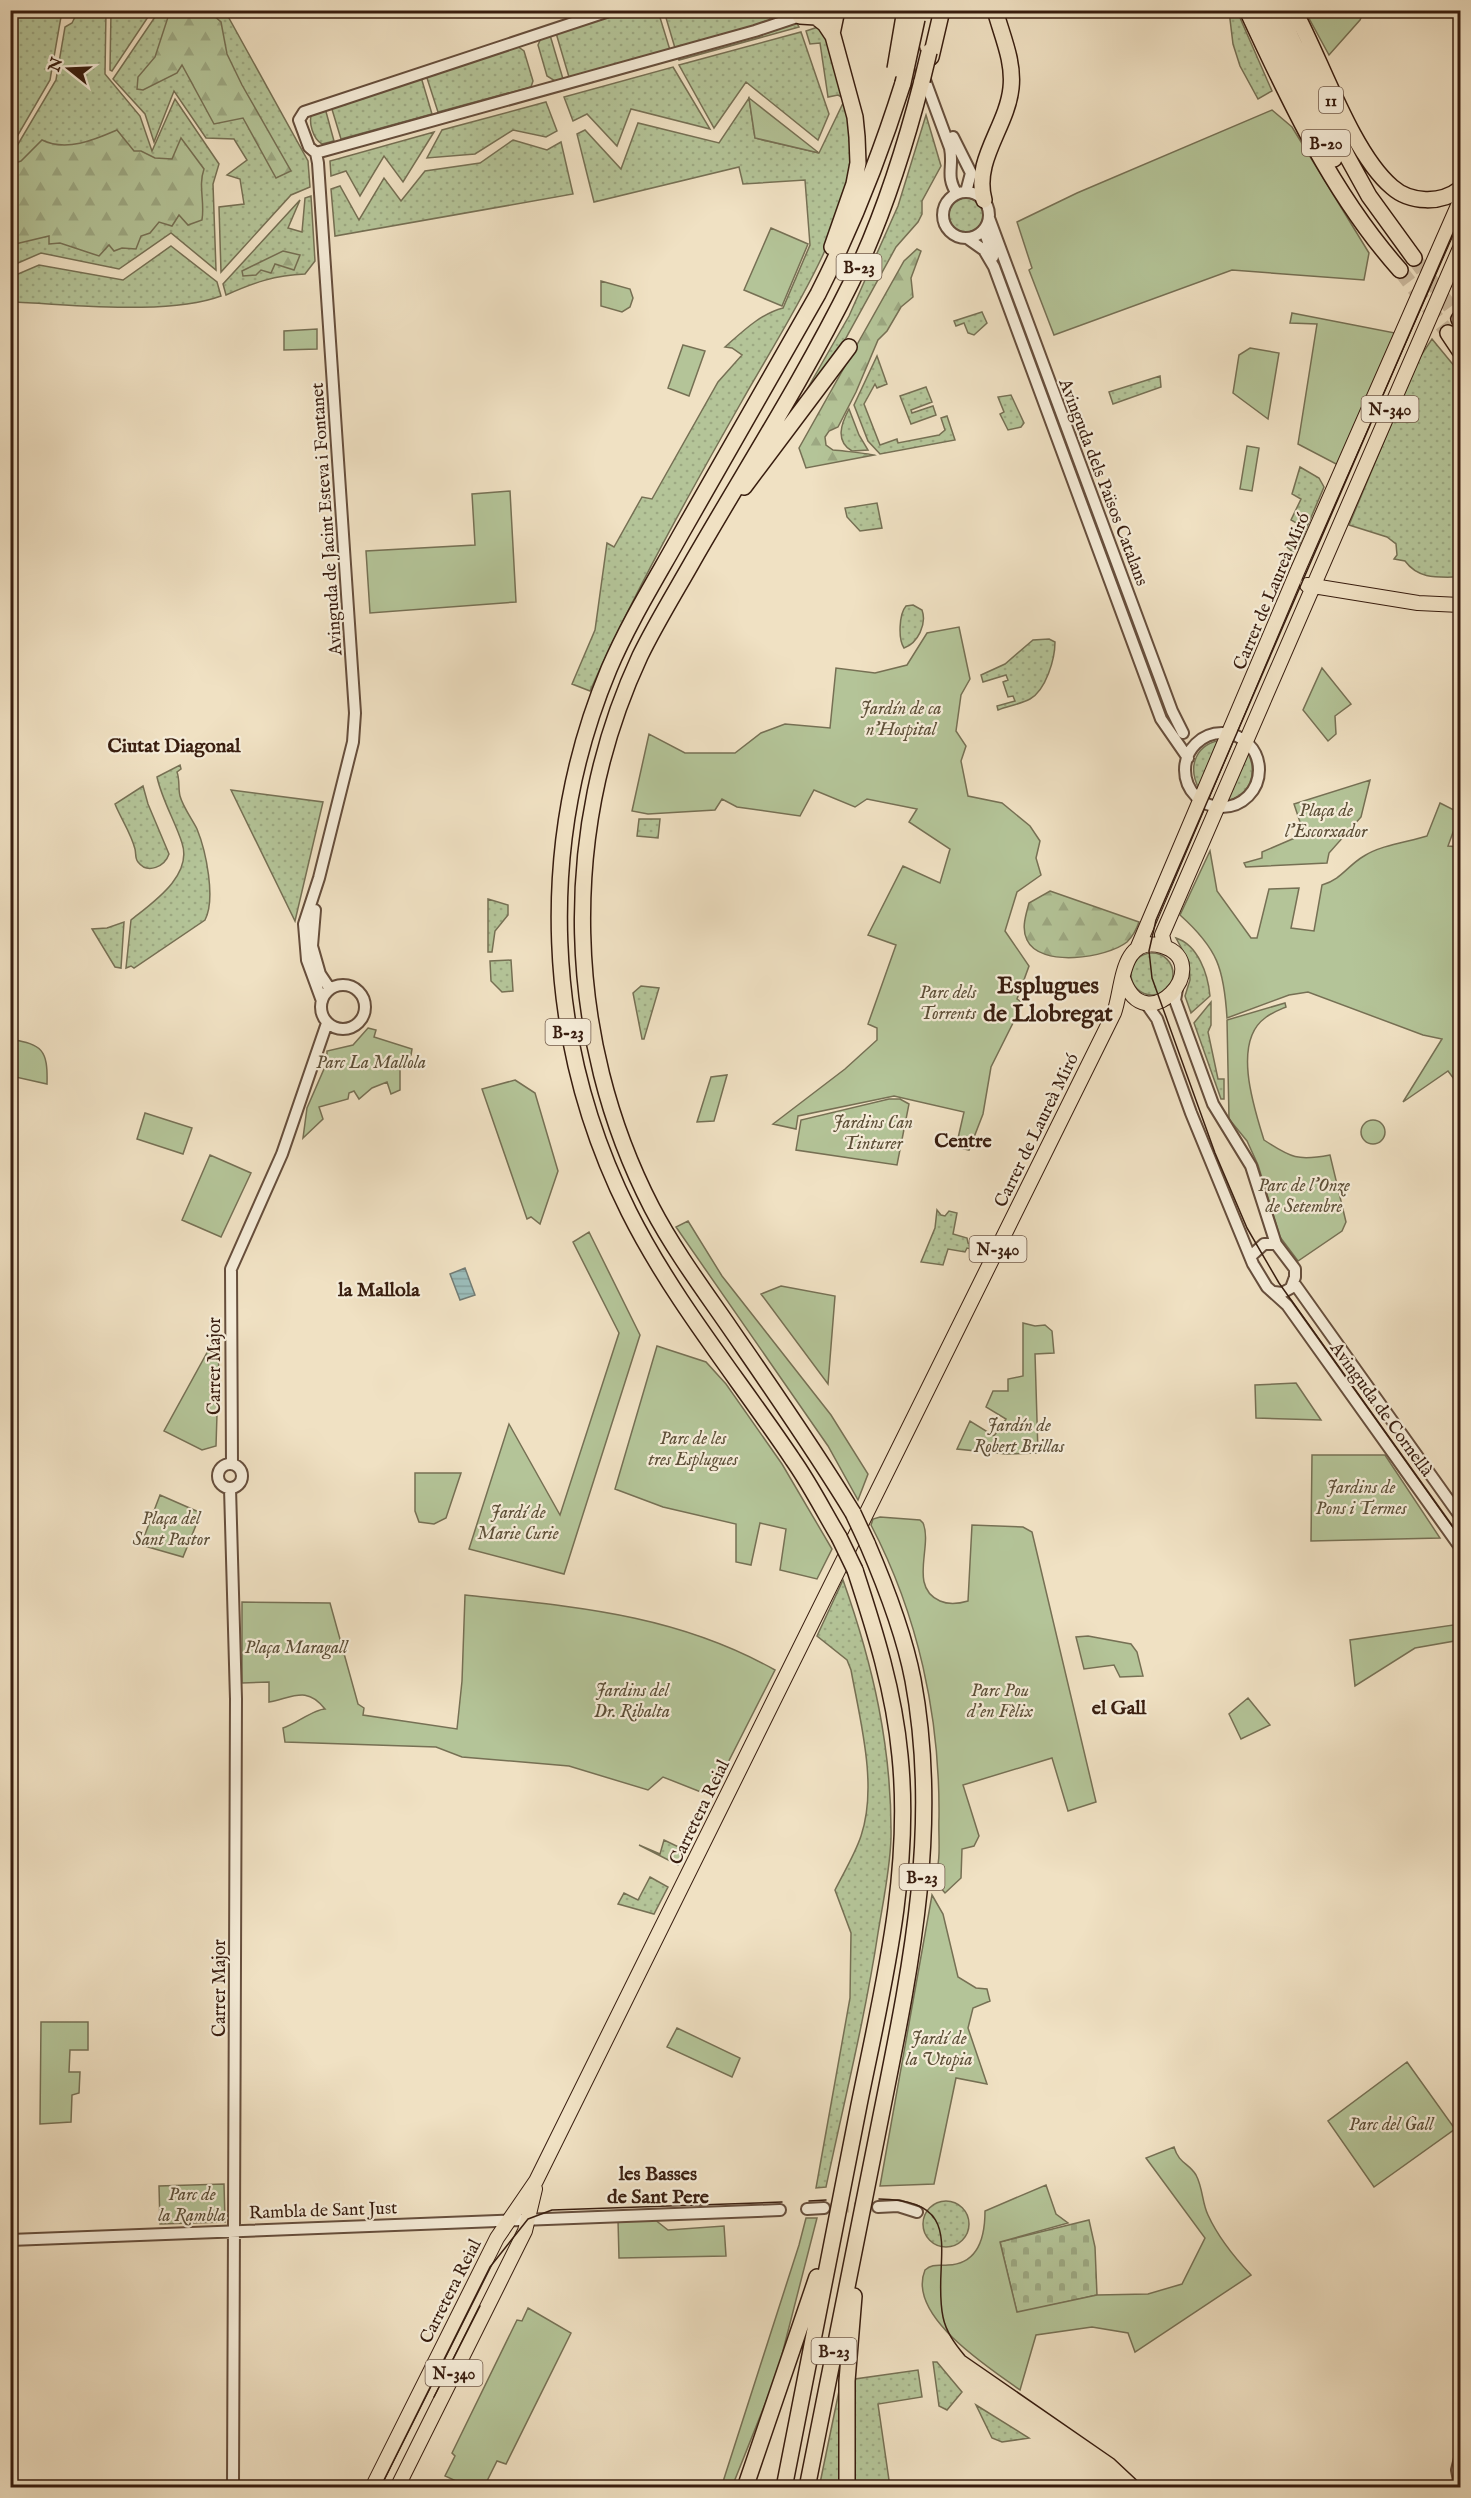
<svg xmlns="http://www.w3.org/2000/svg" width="1471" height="2498" font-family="'IM FELL English',serif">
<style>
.grass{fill:url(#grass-dots);stroke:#767054;stroke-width:1.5}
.forest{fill:url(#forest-firs);stroke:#767054;stroke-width:1.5}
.cemetery{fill:url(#cemetery-stones);stroke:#767054;stroke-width:1.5}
.park{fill:#b4c498;stroke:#767054;stroke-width:1.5}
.water{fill:url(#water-rules);stroke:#737c75;stroke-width:1.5}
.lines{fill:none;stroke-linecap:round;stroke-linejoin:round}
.minor-tunnel{stroke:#cbba9f;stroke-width:10;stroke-dasharray:10 5;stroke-linecap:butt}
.highway-tunnel{stroke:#cbba9f;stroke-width:15;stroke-dasharray:15 8;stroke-linecap:butt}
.minor-casing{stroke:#664e3c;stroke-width:14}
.major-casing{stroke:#381d0f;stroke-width:16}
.highway-casing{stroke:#381d0f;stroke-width:18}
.minor{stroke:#f5ecd8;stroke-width:10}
.major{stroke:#f0e1c3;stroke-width:14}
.highway{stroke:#f0e1c3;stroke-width:15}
.tram{stroke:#381d0f;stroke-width:1.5}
.highway-bridge-casing{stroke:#381d0f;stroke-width:18;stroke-linecap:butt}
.highway-bridge{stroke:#f0e1c3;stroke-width:15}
.labels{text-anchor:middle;stroke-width:4.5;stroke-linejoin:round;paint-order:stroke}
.shield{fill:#f5ecd8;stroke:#715b4b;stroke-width:1.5}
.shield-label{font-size:16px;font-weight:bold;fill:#381d0f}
.street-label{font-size:18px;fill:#381d0f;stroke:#f5ecd8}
.park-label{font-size:18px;font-style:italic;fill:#5d4f38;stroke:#f5ecd8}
.neighbourhood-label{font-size:20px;font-weight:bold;fill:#381d0f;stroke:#f5ecd8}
.district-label{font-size:24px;font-weight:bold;fill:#381d0f;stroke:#f5ecd8}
</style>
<defs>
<pattern id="grass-dots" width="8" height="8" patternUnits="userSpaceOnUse" patternTransform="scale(1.5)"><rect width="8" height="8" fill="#b4c498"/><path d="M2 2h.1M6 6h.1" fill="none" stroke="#9ca882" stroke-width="1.8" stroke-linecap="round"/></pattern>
<pattern id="forest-firs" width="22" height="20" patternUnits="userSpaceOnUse" patternTransform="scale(1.5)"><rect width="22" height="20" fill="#b4c498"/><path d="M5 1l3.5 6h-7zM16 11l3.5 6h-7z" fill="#9ca882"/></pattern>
<pattern id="cemetery-stones" width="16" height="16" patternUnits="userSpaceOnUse" patternTransform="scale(1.5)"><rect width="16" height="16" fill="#b4c498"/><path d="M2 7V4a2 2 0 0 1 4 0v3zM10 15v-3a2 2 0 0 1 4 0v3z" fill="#9ca882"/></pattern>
<pattern id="water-rules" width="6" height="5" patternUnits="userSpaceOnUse" patternTransform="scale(1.5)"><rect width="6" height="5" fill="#9bbcb9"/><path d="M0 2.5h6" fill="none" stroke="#86a19e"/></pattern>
</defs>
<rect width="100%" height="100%" fill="#f0e1c3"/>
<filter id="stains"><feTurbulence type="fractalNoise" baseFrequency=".00333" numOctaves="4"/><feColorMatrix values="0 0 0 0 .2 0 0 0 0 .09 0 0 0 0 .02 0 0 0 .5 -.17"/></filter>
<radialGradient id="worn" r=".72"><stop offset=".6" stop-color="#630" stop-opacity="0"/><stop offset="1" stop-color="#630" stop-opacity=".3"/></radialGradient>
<path class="grass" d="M11,10L62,11L50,80L11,147Z
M78,11H106L105,74L140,116L152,151L175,99L219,164L213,184L216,270L171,233L119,269L41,253L11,266V156L56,80L65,27L72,23Z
M111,11H152L112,71L110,70Z
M159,11H225L308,161L310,187L291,195L221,272L219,207L244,204L240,179L227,175L247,160L234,139L206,138L174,91L154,142L145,114L113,79Z
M624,11H658L670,50L569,77L556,33Z
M664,11H769L770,19L768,22L675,48Z
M1229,11H1237L1272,91L1258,99L1240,66L1233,44Z
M797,23L799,27L679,60L677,55Z
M821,26C839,58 857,131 852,167C843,238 778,337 742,401C688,496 635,591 590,691L572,684L595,630L607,543L614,547L642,497L652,499L718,382L742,355L732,348L725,347C742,332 760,314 783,308L810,245L805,180L743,184L739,167L594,202L577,134L585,130L621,169L638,123L719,143L749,98L755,138L819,153L845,99L838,95L828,97L820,43L810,44L806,31Z
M801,32L829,114L818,140L746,82L714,128L679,65Z
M550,35L563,79L555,81L547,76L538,45L541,38Z
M517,46L524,51L533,81L531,87L438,112L426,75Z
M673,67L710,129L631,109L617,146L587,114L573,121L564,97Z
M421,77L432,114L341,139L331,106Z
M546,102L557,131L546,137L513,130L475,154L427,158L442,130Z
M325,108L334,141L322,144C313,139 308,122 312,113Z
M926,115L941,166L922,201V214L918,222L896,247L841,347L786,426L849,316L898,206Z
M434,132L403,182L384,156L360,196L346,171L331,176L330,161Z
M513,140L547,150L561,142L573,194L335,236L331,189L340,186L359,220L384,178L401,201L425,171L480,163Z
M311,196L315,261L305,274C275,275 253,283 226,295L223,284L300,200L288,228L302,232L305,198Z
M949 215a17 17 0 1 1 34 0a17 17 0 1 1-34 0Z
M171,246L217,282L221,296C167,316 70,304 11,302V277L39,265L123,280Z
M982,312L987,323L974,335L968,333L964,323L956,326L954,321Z
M1432,339L1460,373V577C1439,577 1419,580 1405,561L1394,559L1397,555L1396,544L1387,537L1349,525L1418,360Z
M877,356L887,384L877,388L875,384L864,404L880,445L897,439L898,443L939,435L945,430L941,418L947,416L955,440L880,454L868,441L854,405Z
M1160,376L1161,387L1113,404L1109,392Z
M926,387L932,402L911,410L912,413L933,406L936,415L911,424L900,396Z
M1011,395L1024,423L1021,427L1008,430L1000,414L1004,412L998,397Z
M849,409L859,435L868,450L852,451C835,441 841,424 849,409Z
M1300,467L1319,478L1324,487L1298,548L1293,552L1287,547L1300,525L1291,520L1301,499L1292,494Z
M877,503L882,528L860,531L847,517L845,508Z
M913,605L922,610C927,624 918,643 904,648C898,639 899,614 906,606Z
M1049,639L1055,642C1055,659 1046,690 1030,699C1021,704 1008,706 998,710L997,706L1015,701L1013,696L1008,697L1003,682L1008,680L1006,675L983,682L981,675L1005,664L1033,640Z
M1223,740L1199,789C1187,766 1196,743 1223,740Z
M1248,752C1258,774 1250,797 1225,801Z
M180,765L181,769L177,772C180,780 178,788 180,796C183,807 192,819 197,829C206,851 216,899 205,920L134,968L131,966L126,968L131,920C152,903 193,876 182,843C175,821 162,800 157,777Z
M143,786L148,804L169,854C165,866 148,875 138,862C135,859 136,853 135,849C131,833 121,819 115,804Z
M231,790L323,802L295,921Z
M639,819H660L658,838L637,836Z
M488,899L508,905V915L495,931L492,952H488Z
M124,922L121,968L115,967L92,929L107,928Z
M1176,938C1198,945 1208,974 1210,996L1191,1013L1185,996L1190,980L1189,962Z
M1131 974a21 21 0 1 1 42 0a21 21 0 1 1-42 0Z
M511,960L513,991L502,992L491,981L490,961Z
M641,986L659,988L644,1039H642L633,993Z
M1211,1002V1025L1208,1032L1218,1079H1224V1099H1221L1194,1023Z
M937,1210L941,1215L945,1216L949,1211L957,1213L953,1234L967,1238L968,1243L987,1247L985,1252L967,1248L965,1252L948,1249L943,1265L921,1262L935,1228Z
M843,1580C873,1665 892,1747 891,1838C890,1870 883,1902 878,1933C865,2018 844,2102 826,2187L816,2188L850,1998L851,1933L835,1890C844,1872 855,1854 861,1836C878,1786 860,1720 851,1670L847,1660L817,1636Z
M664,1840L685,1850L678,1865L639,1845L660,1854Z
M650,1877L668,1887L654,1914L618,1904L624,1893L638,1900Z
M923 2224a23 23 0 1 1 46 0a23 23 0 1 1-46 0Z
M933,2362H937L962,2392L947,2410L939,2406Z
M918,2370L922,2397L878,2404L890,2487L853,2488L855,2379Z
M839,2391L841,2487L819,2488Z
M976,2405L1029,2438L1002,2442L992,2438Z"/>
<path class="forest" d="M170,11H213V15L221,22L227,54L242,85L291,171L276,178L243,118L214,124L182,65L177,73L143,90L137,89L138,77L155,57Z
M117,130L134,151H141L155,158L172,159L181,138L204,169C198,186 205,202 202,220L188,225L179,215L172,226L159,222L150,233L141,236L136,249L122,248L114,251L109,245L99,256L60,243L49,244V236L11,245L12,164L21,161L42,140C66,152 94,140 117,130Z
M917,249L921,251L911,278L913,297L901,307L887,331L878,340L856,392L838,427L829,431L825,437L826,445L833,450C836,450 871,454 874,455L806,468L799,448L904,261Z
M283,251L300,255L294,270L275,264L271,273L261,270L256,275L243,276L242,271Z
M1050,891L1139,922C1137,928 1132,937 1127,942C1107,958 1040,968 1027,940C1021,928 1026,915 1029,903Z"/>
<path class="cemetery" d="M1089,2220L1095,2247L1097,2295L1017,2313L1000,2242Z"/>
<path class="park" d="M1305,11H1364L1360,20L1329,55Z
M749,98L819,153L755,138Z
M1272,110L1292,127L1369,253L1364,280L1232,270L1054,335L1029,270L1032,268L1017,222L1077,193Z
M771,228L808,244L782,306L744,290Z
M601,281L630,289L633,298L630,307L622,312L601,306Z
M1292,313L1395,333L1338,465L1298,444L1317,324L1290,323Z
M317,329V349L284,350V331Z
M683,345L705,351L689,396L668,388Z
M1250,348L1279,353L1268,419L1233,393L1239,355Z
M1247,446L1259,448L1252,491L1240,489Z
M510,491L516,602L370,613L366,551L475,545L472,494Z
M959,627L970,679L961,695L956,731L966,746L961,761L968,796L1002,803L1030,826L1040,841L1036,858L1041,875L1017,892L1005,931L1029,966L1017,999L1023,1003L991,1067L983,1114L969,1150L956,1147L964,1112L894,1096L798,1116L796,1129L773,1124L845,1069L877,1040V1028L868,1024L896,945L868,935L903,866L940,883L950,849L909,822L917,809L867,799L855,807L814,790L800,816L737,807L722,799L715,810L648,814L632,811L649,734L685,753H735L761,733L785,724L830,728L836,668L875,673L907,665L927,633Z
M1322,668L1351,704L1335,716L1336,734L1328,741L1303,710Z
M1370,780L1361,817L1329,853L1327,863L1246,867L1244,863L1262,858V852L1304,834L1294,804Z
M1440,803L1460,813L1448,846L1460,847V1087L1448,1071L1403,1102L1442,1039L1423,1035L1308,992L1289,995L1227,1018C1224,969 1218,949 1180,915L1210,851L1217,891L1251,938H1257L1269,889L1299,888L1291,928L1314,931L1322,885C1342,879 1347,866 1364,856C1381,845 1408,842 1427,836Z
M1285,1003L1286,1007C1279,1010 1271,1013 1265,1018C1232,1042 1254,1108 1264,1140C1291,1158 1298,1161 1330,1155L1346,1222L1342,1231L1298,1261L1280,1237L1258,1165L1247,1141L1229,1119L1227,1020Z
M368,1028L376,1030L374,1037L412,1049L411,1055L400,1064V1090L391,1094L387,1082L372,1088L359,1099L354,1091L349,1093L348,1099L319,1107L323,1119L303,1138L307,1108L327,1062V1051L353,1045Z
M11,1039C42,1045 48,1049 47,1084L11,1076Z
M727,1075L714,1121L697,1122L711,1077Z
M515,1080L535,1093L558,1171L540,1224L531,1217L527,1219L482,1089Z
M889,1099H900L909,1104L897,1165L796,1150L801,1120Z
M145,1113L192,1128L183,1154L137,1139Z
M1361 1132a12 12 0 1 1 24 0a12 12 0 1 1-24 0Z
M210,1155L251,1173L221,1237L182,1220Z
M688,1221L722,1276L831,1415L868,1474L858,1500L828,1446L676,1227Z
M589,1232L640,1335L564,1574L469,1549L509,1424L560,1515L619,1333L573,1242Z
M781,1286L835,1296L828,1384L761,1294Z
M1023,1323L1035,1326L1045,1325L1052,1331L1054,1353L1035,1354L1038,1453L1006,1454L957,1449L970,1421L994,1436L1006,1419L986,1407L993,1391H1008V1379L1023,1376Z
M214,1340L219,1352L216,1446L202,1450L164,1431Z
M657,1346L706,1362L726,1384L782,1464L832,1549L817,1579L780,1570L786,1529L760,1523L751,1565L736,1562V1524L663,1507L615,1489Z
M1296,1383L1321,1420L1256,1418L1255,1385Z
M1312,1455H1385L1440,1538L1311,1541Z
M415,1473H461L446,1518L434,1524L419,1522L415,1511Z
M160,1495L201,1513L183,1557L141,1545Z
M880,1517L920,1520L923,1523C933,1546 908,1587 940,1601C949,1605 958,1604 968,1601L972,1525L1023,1527L1032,1532L1096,1802L1068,1811L1052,1758L963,1785L979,1836L974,1846L962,1849L961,1878L945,1893L934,1880C942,1860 938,1838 939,1817C940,1716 918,1615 871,1525L873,1519Z
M465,1595C576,1607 675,1614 775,1670L711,1796L663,1777L648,1790L569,1766L462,1757L436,1747L285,1742L283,1728C296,1724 314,1709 325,1709C307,1686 294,1697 269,1702V1682L242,1683V1602L330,1603L358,1704L364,1708L363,1715L457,1729L462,1681Z
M1460,1624V1640L1415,1648L1355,1686L1350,1640Z
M1088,1636L1131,1644L1137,1652L1143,1676L1120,1677L1114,1665L1084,1669L1076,1637Z
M1248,1698L1270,1725L1241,1739L1229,1714Z
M932,1895L943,1914L958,1977L976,1988L987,1989L990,2001L973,2008L968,2028L987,2084L956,2078L934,2184L880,2186Z
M41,2022H88V2050H70L69,2072H80L79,2093L72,2095L71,2122L40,2124Z
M677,2028L740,2058L732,2077L667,2047Z
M1407,2062L1455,2129L1374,2187L1328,2121Z
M1174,2147C1179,2164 1189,2163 1196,2175C1203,2188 1202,2203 1208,2215C1218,2237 1235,2258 1251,2275L1135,2352L1128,2333L1092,2327L1036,2335L1020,2390C990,2368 906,2316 925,2270C933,2263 939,2266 948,2265C979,2264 985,2236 985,2211L1046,2185L1056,2214L1068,2223L1000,2242L1017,2312L1097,2295L1148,2294L1182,2284L1205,2238L1146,2158Z
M224,2184L225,2222L160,2224L159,2186Z
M806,2218H817L777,2374L732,2487L721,2488L799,2245Z
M654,2219L668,2230L724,2226L726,2256L619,2258L618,2220Z
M528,2308L571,2333L506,2464L497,2461L484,2487H469L445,2476L455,2456L452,2453L517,2320L522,2321Z"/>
<path class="water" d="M465,1268L475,1295L460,1300L450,1274Z"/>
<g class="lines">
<path class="minor-tunnel" d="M824,2208L878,2207"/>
<path class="highway-tunnel" d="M1414,258L1459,319
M1400,270L1448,333"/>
<g class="minor-casing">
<path id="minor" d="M912,45L950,148C954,168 945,175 957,194
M953,137L971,173L966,192
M316,153L755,31L800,16L805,11
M943 215a23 23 0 1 1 46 0a23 23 0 1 1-46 0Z
M989,218L1172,711L1183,733
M984,230L993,257
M967,238L984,250L994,267L1161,719L1188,758
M1185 770a37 37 0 1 1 74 0a37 37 0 1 1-74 0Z
M315,910L312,946L320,974L330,989
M321 1007a22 22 0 1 1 44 0a22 22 0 1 1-44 0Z
M1177,989L1175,1000L1213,1104L1251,1166L1276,1244L1295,1269V1277L1291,1288L1282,1293L1274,1292
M322,1001L307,960L304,924L319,878L353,742L355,713L318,163L316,153L309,147L299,120L304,112L612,10
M1145,1002L1157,1019L1191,1113L1253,1264L1267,1287L1287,1305L1460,1547
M1252,1255L1264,1244H1276
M1294,1283L1460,1516
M218 1476a12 12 0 1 1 24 0a12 12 0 1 1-24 0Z
M232,1464L231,1269L282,1154L327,1023
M230,1488L236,1699L233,2488
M878,2207L898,2206L917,2212
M807,2209L824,2208
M10,2240L780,2210
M1460,2458L1457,2470L1460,2486"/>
</g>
<g class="major-casing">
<path id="major" d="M1307,585L1418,603L1460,605
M1165,947L1162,935L1460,248
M1137,949L1297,572L1460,201
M372,2488L497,2238L536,2181L1114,1013C1123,989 1120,934 1162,946C1217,963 1145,1044 1123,978
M397,2488L525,2231L535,2189"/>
</g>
<g class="highway-casing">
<path id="highway" d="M1247,10C1289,101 1333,195 1400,270
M1263,10L1334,159
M1278,10L1348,158L1369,196L1414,258
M1294,10C1321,59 1351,152 1392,187C1410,203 1441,204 1460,189
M800,16L816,17L825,24L833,36L855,117L857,137L858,163L854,184L832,247
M832,34L837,10
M931,57L942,10
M984,200C973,160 1007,127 1011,88C1014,61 1002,36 995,10
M1459,319L1460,321
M1448,333L1460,351
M744,487L849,347
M853,1513C814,1449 772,1389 730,1328C703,1289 674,1250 652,1208C564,1038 559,830 640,656C656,623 676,591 694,559C747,467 804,378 851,283C883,218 904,151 922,81
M839,1537C824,1512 810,1484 793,1460C738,1378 673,1300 629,1212C544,1042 536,844 609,669C629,622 656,579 681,534C726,454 772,374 818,294C853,225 880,156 903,83
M745,2488L817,2277
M784,2488C809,2360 833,2232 859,2105C882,1991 912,1874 900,1756C894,1691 875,1631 855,1570
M807,2488C830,2370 854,2253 877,2136C907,1984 942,1835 913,1680C904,1633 886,1587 867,1543
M847,2488V2381L854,2296"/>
</g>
<use href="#minor" class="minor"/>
<use href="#major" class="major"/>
<use href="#highway" class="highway"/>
<path class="tram" d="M1460,217L1156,920L1149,951L1152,978L1215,1153L1247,1228L1279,1283L1460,1537
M879,2199C971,2200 931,2260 943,2317C946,2332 955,2344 965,2356L1114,2459L1145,2488
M809,2201L826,2200
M434,2397L480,2306
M380,2488L490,2267L528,2219L552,2210L782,2202
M1441,2488L1460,2475"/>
<g class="highway-bridge-casing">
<path id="highway-bridge" d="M895,69L905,10
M922,81L929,52
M903,83L917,19
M853,1513L867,1543
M839,1537L855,1570"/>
</g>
<use href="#highway-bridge" class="highway-bridge"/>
</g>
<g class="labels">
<g class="shield">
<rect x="1319" y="87" width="24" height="26" rx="4.5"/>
<rect x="1302" y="130" width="48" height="26" rx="4.5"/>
<rect x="836.5" y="254" width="45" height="26" rx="4.5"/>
<rect x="1361.5" y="396" width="57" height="26" rx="4.5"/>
<rect x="545.5" y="1019" width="45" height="26" rx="4.5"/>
<rect x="969.5" y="1236" width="57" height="26" rx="4.5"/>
<rect x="899.5" y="1864" width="45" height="26" rx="4.5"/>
<rect x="811.5" y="2338" width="45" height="26" rx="4.5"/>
<rect x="425.5" y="2360" width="57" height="26" rx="4.5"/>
</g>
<g class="shield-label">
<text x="1331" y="106">11</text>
<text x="1326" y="149">B-20</text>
<text x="859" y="273">B-23</text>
<text x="1390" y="415">N-340</text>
<text x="568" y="1038">B-23</text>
<text x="998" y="1255">N-340</text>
<text x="922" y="1883">B-23</text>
<text x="834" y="2357">B-23</text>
<text x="454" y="2379">N-340</text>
</g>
<g class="street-label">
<text transform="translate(1104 482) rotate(69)" y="6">Avinguda dels Països Catalans</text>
<text transform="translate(326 519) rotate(-94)" y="6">Avinguda de Jacint Esteva i Fontanet</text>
<text transform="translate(1271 591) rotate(-67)" y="6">Carrer de Laureà Miró</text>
<text transform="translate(1036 1130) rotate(-64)" y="6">Carrer de Laureà Miró</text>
<text transform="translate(214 1366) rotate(-90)" y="6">Carrer Major</text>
<text transform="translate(1382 1409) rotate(54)" y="6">Avinguda de Cornellà</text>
<text transform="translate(699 1812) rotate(-64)" y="6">Carretera Reial</text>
<text transform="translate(219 1988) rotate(-90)" y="6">Carrer Major</text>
<text transform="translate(323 2210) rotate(-2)" y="6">Rambla de Sant Just</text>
<text transform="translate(450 2291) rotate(-63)" y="6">Carretera Reial</text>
</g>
<g class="park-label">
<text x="901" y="714">Jardín de ca<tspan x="901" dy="21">n'Hospital</tspan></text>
<text x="1326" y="816">Plaça de<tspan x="1326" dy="21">l'Escorxador</tspan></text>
<text x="948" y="998">Parc dels<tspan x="948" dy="21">Torrents</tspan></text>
<text x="371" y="1068">Parc La Mallola</text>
<text x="873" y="1128">Jardins Can<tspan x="873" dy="21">Tinturer</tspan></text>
<text x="1304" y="1191">Parc de l'Onze<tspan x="1304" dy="21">de Setembre</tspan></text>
<text x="1019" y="1431">Jardín de<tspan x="1019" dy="21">Robert Brillas</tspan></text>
<text x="693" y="1444">Parc de les<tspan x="693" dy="21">tres Esplugues</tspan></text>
<text x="1361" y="1493">Jardins de<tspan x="1361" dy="21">Pons i Termes</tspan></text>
<text x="518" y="1518">Jardí de<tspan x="518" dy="21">Marie Curie</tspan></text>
<text x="171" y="1524">Plaça del<tspan x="171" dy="21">Sant Pastor</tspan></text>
<text x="296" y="1653">Plaça Maragall</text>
<text x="632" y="1696">Jardins del<tspan x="632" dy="21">Dr. Ribalta</tspan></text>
<text x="1000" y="1696">Parc Pou<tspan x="1000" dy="21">d'en Fèlix</tspan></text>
<text x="939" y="2044">Jardí de<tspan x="939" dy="21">la Utopia</tspan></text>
<text x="1391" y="2130">Parc del Gall</text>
<text x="192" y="2200">Parc de<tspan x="192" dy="21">la Rambla</tspan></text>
</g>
<g class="neighbourhood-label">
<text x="174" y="752">Ciutat Diagonal</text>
<text x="963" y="1147">Centre</text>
<text x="379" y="1296">la Mallola</text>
<text x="1119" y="1714">el Gall</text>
<text x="658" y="2180">les Basses<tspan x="658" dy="23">de Sant Pere</tspan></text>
</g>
<g class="district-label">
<text x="1048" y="993">Esplugues<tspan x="1048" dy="28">de Llobregat</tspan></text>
</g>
</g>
<rect width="1471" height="2498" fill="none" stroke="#f0e1c3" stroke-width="36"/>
<rect x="12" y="12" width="1447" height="2474" fill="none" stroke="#381d0f" stroke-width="3"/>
<rect x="18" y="18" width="1435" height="2462" fill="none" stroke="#381d0f" stroke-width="1.5"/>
<g transform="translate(69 69) rotate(288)" stroke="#f5ecd8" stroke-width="4.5" paint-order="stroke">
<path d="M0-4.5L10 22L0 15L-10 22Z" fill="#381d0f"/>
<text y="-9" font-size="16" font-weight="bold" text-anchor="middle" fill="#381d0f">N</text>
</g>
<rect width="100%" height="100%" filter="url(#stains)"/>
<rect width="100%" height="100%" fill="url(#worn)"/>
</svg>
